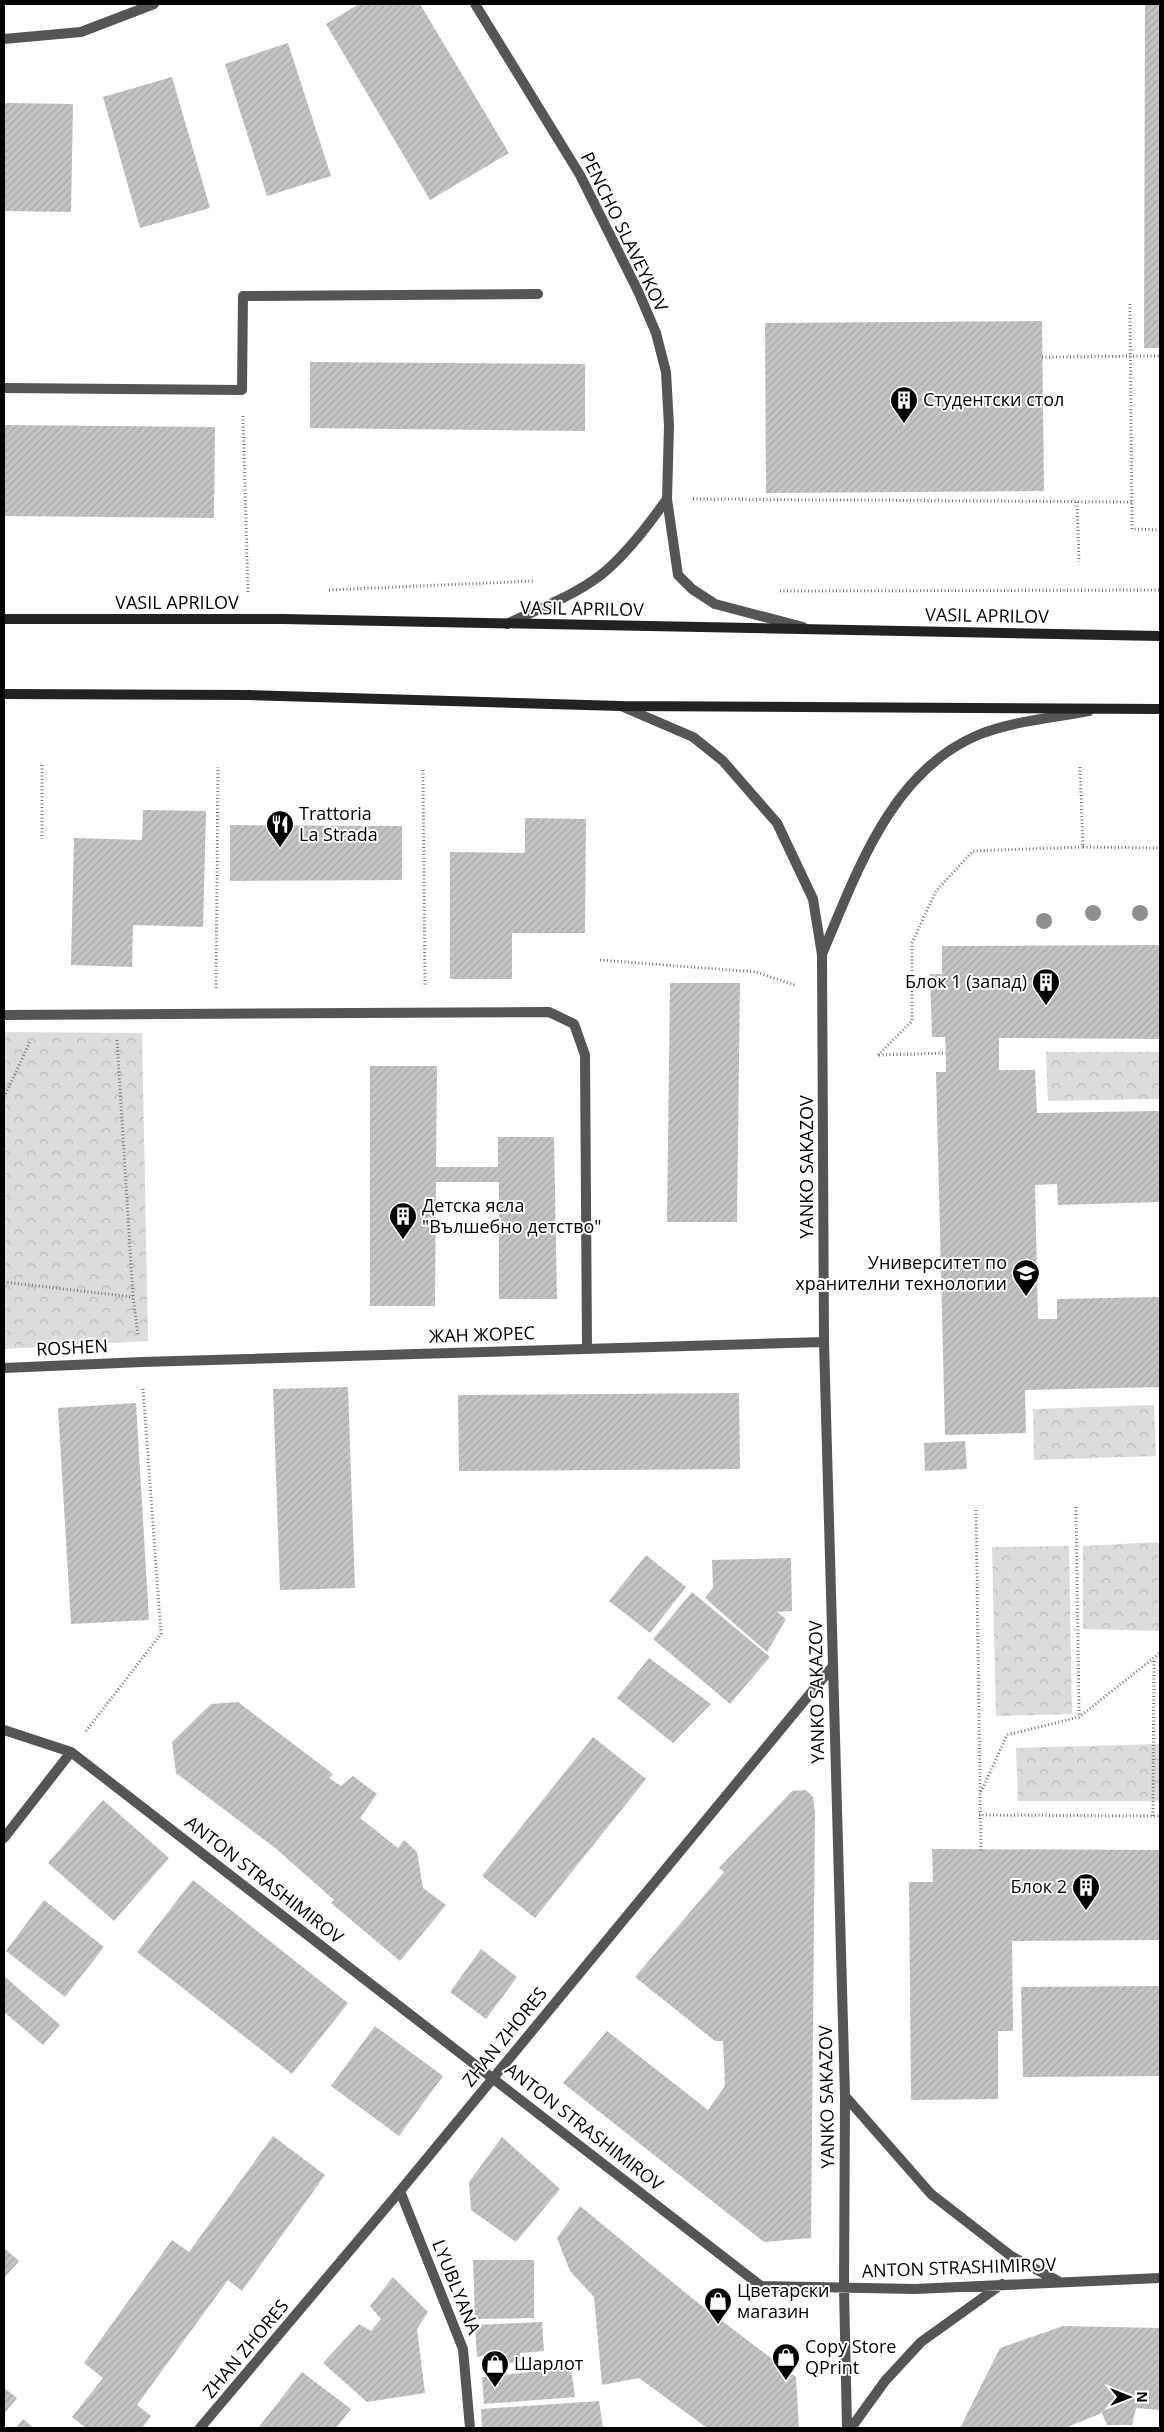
<svg xmlns="http://www.w3.org/2000/svg" width="1164" height="2432" font-family="'Open Sans',sans-serif">
<style>
.forest{fill:url(#forest-crowns)}
.building{fill:url(#building-hatch)}
.lines{fill:none;stroke-linecap:round;stroke-linejoin:round}
.path{stroke:#777;stroke-width:3;stroke-dasharray:1 2.5;stroke-linecap:butt}
.lane{stroke:#555;stroke-width:10}
.street{stroke:#555;stroke-width:10}
.secondary{stroke:#222;stroke-width:10}
.path-bridge{stroke:#777;stroke-width:3;stroke-dasharray:1 2.5;stroke-linecap:butt}
.tree{fill:#8f8f8f}
.labels{text-anchor:middle;stroke-width:4;stroke-linejoin:round;paint-order:stroke}
.street-label{font-size:18px;fill:#000;stroke:#fff}
.poi-label{font-size:18px;fill:#000;stroke:#fff;text-anchor:start}
</style>
<defs>
<pattern id="forest-crowns" width="20" height="18" patternUnits="userSpaceOnUse" patternTransform="scale(1.25)"><rect width="20" height="18" fill="#dcdcdc"/><path d="M2 6a3 3 0 1 1 6 0M12 15a3 3 0 1 1 6 0" fill="none" stroke="#bbb"/></pattern>
<pattern id="building-hatch" width="6" height="6" patternUnits="userSpaceOnUse" patternTransform="scale(1.25)"><rect width="6" height="6" fill="#c4c4c4"/><path d="M-1 1l2-2M0 6l6-6M5 7l2-2" fill="none" stroke="#a7a7a7"/></pattern>
</defs>
<rect width="100%" height="100%" fill="#fff"/>
<path class="forest" d="M4,1032L142,1033L148,1341L4,1349Z
M1046,1052H1160V1099L1048,1101Z
M1154,1405L1156,1456L1034,1460L1033,1409Z
M1160,1542V1631L1083,1629V1546Z
M1069,1546L1072,1714L996,1716L992,1547Z
M1160,1744V1801H1018L1016,1748Z"/>
<path class="building" d="M359,4H420L509,153L430,200L326,24Z
M1145,4H1160V348H1144Z
M288,43L331,176L267,196L225,64Z
M172,77L210,208L140,228L103,97Z
M5,103L73,104L71,212L4,211Z
M1042,321L1044,491L766,493L765,323Z
M310,362L585,364V431L310,428Z
M4,425L215,427L214,518L4,516Z
M143,810L206,811L203,927L133,925L132,967L71,965L74,838L142,840Z
M525,818L586,819L585,933H512V979H450V852L525,853Z
M230,825L402,826V880L230,881Z
M1160,945V1039L999,1038V1070H1035L1037,1113L1160,1111V1202L1058,1205L1057,1184L1035,1185L1038,1319H1057V1299L1160,1297V1387L1025,1390L1026,1433L945,1435L936,1072H946V1053L945,1037H932L930,974H942V946Z
M670,983H740L737,1222H667Z
M370,1066H437L436,1167H498V1137H554L557,1299H499V1182H436L435,1306H370Z
M348,1387L355,1588L280,1590L273,1389Z
M739,1393L740,1469L459,1471L458,1395Z
M136,1403L149,1620L71,1624L58,1408Z
M965,1441L967,1469L925,1471L924,1443Z
M646,1555L686,1587L650,1633L609,1601Z
M791,1558L792,1611L777,1612L786,1619L767,1652L705,1598L713,1588L712,1560Z
M692,1592L770,1657L730,1704L653,1639Z
M649,1658L711,1704L673,1743L617,1698Z
M238,1702L333,1774L329,1778L341,1786L353,1776L377,1794L360,1818L398,1848L404,1840L417,1852L423,1888L446,1905L400,1961L331,1903L334,1900L274,1847L176,1773L172,1742L211,1704Z
M593,1737L646,1779L535,1918L482,1876Z
M806,1790L813,1797L815,1813L811,2238L764,2242L563,2083L607,2031L708,2110L725,2086L723,2041H715L635,1977L724,1872L719,1868L792,1791Z
M103,1800L169,1858L114,1921L48,1863Z
M932,1849L1160,1850V1940L1012,1941L1013,2031H998V2099L911,2100L909,1882H933Z
M193,1880L348,2003L292,2074L137,1952Z
M44,1900L104,1947L65,1997L6,1951Z
M481,1949L517,1977L486,2019L450,1992Z
M4,1976L60,2025L43,2045L4,2012Z
M1160,1986V2076L1023,2077L1021,1987Z
M375,2026L443,2076L399,2136L331,2086Z
M273,2136L325,2175L242,2291L228,2280L137,2405L151,2416L142,2428H86L72,2417L103,2378L84,2363L172,2240L189,2252Z
M502,2137L560,2189L516,2242L471,2210L469,2182Z
M580,2206L693,2299L796,2377L799,2428H707L639,2378L602,2385L594,2297L570,2271L557,2238Z
M4,2248L19,2261L4,2278Z
M473,2260H534V2318L475,2319Z
M393,2277L428,2312L417,2329L425,2393L367,2402L323,2363L359,2324L371,2331L381,2319L370,2306Z
M542,2322L544,2351L520,2353L521,2362L496,2364L495,2354L477,2357L475,2325Z
M1063,2326L1160,2328V2410L1136,2408L1132,2425H1107L1102,2413L1065,2428H960L1000,2348Z
M571,2368L575,2397L484,2404L482,2377Z
M302,2372L351,2409L336,2428H258Z
M4,2388L17,2398L4,2414Z
M599,2401L603,2428H482L481,2409Z
M23,2419L34,2428H16Z"/>
<g class="lines">
<path class="path" d="M1130,304L1132,529L1160,530
M243,416L248,592
M693,499L1132,502
M1077,502L1079,562
M329,590L533,581
M780,591L1160,590
M42,765V839
M423,770L425,986
M1083,847L1160,848
M600,960L756,972L795,985
M216,988L218,767
M117,1040L133,1297L138,1335
M878,1055L912,1021V943L936,891L973,851L1083,847L1080,767
M879,1055L946,1053
M4,1097L30,1042
M4,1282L133,1297
M1076,1507L1079,1717
M976,1510L981,1851
M86,1731L161,1634L143,1388
M981,1792L1007,1735L1079,1717L1160,1653
M979,1815L1160,1816
M1153,1816L1154,1659"/>
<path class="lane" d="M4,388L242,390L243,296L538,294
M4,1015L549,1012L574,1024L585,1055L587,1348"/>
<path class="street" d="M475,4L580,175L638,291L656,333L666,372L669,426L667,499L678,575L692,589L715,604L803,627
M4,39L81,32L154,4
M507,624C541,607 580,594 608,569C631,548 649,524 667,499
M621,706L693,737L723,761L777,823L813,899L822,955L824,1342L845,2096L844,2288L847,2428
M822,954C857,873 890,772 978,735C1013,721 1053,718 1089,711
M4,1368L142,1362L824,1342
M4,1730L71,1752L761,2286L915,2289L1160,2278
M4,1838L71,1752
M845,2096L931,2194L1011,2256L1058,2281
M400,2191L463,2349L470,2428
M200,2428L400,2191L833,1666
M851,2428L885,2381L921,2342L1002,2284"/>
<path class="secondary" d="M4,619H283L1160,636
M4,694L249,695L620,706L1160,709"/>
<path class="path-bridge" d="M1042,357L1160,356"/>
</g>
<g class="tree">
<circle cx="1093" cy="913" r="8"/>
<circle cx="1140" cy="913" r="8"/>
<circle cx="1044" cy="921" r="8"/>
</g>
<defs>
<g id="building-pin" transform="scale(1.4375)"><path d="M0 17L-7.5 6A9.5 9.5 0 1 1 7.5 6Z" fill="#000" stroke="#fff"/><path d="M-4-6H4V6H1V3H-1V6H-4ZM-2.5-4.3h1.7v1.8h-1.7ZM.8-4.3h1.7v1.8H.8ZM-2.5-1h1.7V.8h-1.7ZM.8-1h1.7V.8H.8Z" fill="#fff"/></g>
<g id="restaurant-pin" transform="scale(1.4375)"><path d="M0 17L-7.5 6A9.5 9.5 0 1 1 7.5 6Z" fill="#000" stroke="#fff"/><path d="M-5-6h1v4h1v-4h1v4h1v-4h1v5L-1.5 .5V6h-2V.5L-5-1ZM5-6V6H3V1.5H1.5Q1.5-4 5-6Z" fill="#fff"/></g>
<g id="university-pin" transform="scale(1.4375)"><path d="M0 17L-7.5 6A9.5 9.5 0 1 1 7.5 6Z" fill="#000" stroke="#fff"/><path d="M0-5L7-2L0 1L-7-2ZM-4 1L0 2.5L4 1V4Q0 6-4 4Z" fill="#fff"/></g>
<g id="shop-pin" transform="scale(1.4375)"><path d="M0 17L-7.5 6A9.5 9.5 0 1 1 7.5 6Z" fill="#000" stroke="#fff"/><path d="M-5-2.5h2.3a2.7 3.5 0 0 1 5.4 0H5L5.5 6h-11ZM-1.5-2.5h3a1.5 2.3 0 0 0-3 0Z" fill="#fff"/></g>
</defs>
<g fill-rule="evenodd">
<use href="#building-pin" x="904" y="400"/>
<use href="#restaurant-pin" x="280" y="824"/>
<use href="#building-pin" x="1046" y="982"/>
<use href="#building-pin" x="403" y="1216"/>
<use href="#university-pin" x="1026" y="1273"/>
<use href="#building-pin" x="1086" y="1887"/>
<use href="#shop-pin" x="718" y="2301"/>
<use href="#shop-pin" x="786" y="2357"/>
<use href="#shop-pin" x="495" y="2364"/>
</g>
<g class="labels">
<g class="street-label">
<text transform="translate(624 232) rotate(64)" y="6">PENCHO SLAVEYKOV</text>
<text x="177" y="609">VASIL APRILOV</text>
<text transform="translate(582 609) rotate(1)" y="6">VASIL APRILOV</text>
<text transform="translate(987 616) rotate(1)" y="6">VASIL APRILOV</text>
<text transform="translate(807 1167) rotate(-90)" y="6">YANKO SAKAZOV</text>
<text transform="translate(482 1335) rotate(-2)" y="6">ЖАН ЖОРЕС</text>
<text transform="translate(72 1348) rotate(-3)" y="6">ROSHEN</text>
<text transform="translate(817 1692) rotate(-91)" y="6">YANKO SAKAZOV</text>
<text transform="translate(264 1880) rotate(38)" y="6">ANTON STRASHIMIROV</text>
<text transform="translate(505 2037) rotate(-51)" y="6">ZHAN ZHORES</text>
<text transform="translate(827 2097) rotate(-91)" y="6">YANKO SAKAZOV</text>
<text transform="translate(584 2127) rotate(38)" y="6">ANTON STRASHIMIROV</text>
<text transform="translate(959 2268) rotate(-2)" y="6">ANTON STRASHIMIROV</text>
<text transform="translate(456 2287) rotate(68)" y="6">LYUBLYANA</text>
<text transform="translate(246 2349) rotate(-50)" y="6">ZHAN ZHORES</text>
</g>
<g class="poi-label">
<text x="923" y="406">Студентски стол</text>
<text x="299" y="820">Trattoria<tspan x="299" dy="21">La Strada</tspan></text>
<text x="1027" y="988" text-anchor="end">Блок 1 (запад)</text>
<text x="422" y="1212">Детска ясла<tspan x="422" dy="21">"Вълшебно детство"</tspan></text>
<text x="1007" y="1269" text-anchor="end">Университет по<tspan x="1007" dy="21">хранителни технологии</tspan></text>
<text x="1067" y="1893" text-anchor="end">Блок 2</text>
<text x="737" y="2297">Цветарски<tspan x="737" dy="21">магазин</tspan></text>
<text x="805" y="2353">Copy Store<tspan x="805" dy="21">QPrint</tspan></text>
<text x="514" y="2370">Шарлот</text>
</g>
</g>
<rect width="1164" height="2432" fill="none" stroke="#000000" stroke-width="10"/>
<g transform="translate(1129 2397) rotate(90)" stroke="#ffffff" stroke-width="4" paint-order="stroke">
<path d="M0-4L9 19L0 12L-9 19Z" fill="#000000"/>
<text y="-8" font-size="14" font-weight="bold" text-anchor="middle" fill="#000000">N</text>
</g>
</svg>
